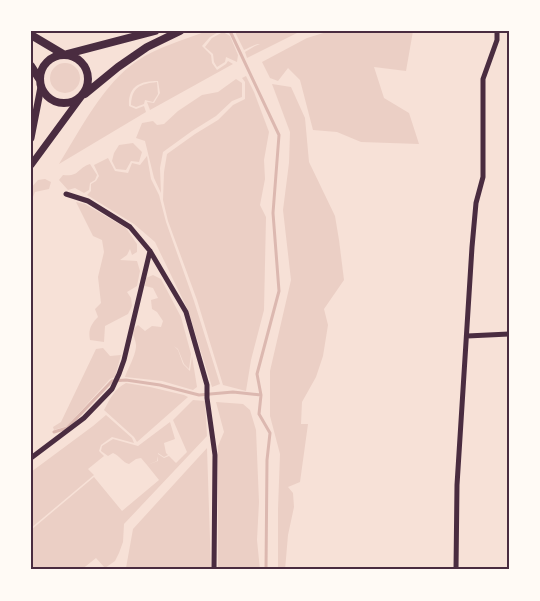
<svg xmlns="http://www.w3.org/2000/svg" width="540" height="601" font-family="Inter,sans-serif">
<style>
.green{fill:#ebcfc5}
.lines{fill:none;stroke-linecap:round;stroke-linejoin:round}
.stream{stroke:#dcb8b0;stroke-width:3}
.minor{stroke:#4a2c40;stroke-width:5}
.tertiary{stroke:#4a2c40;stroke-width:7}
.secondary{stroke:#4a2c40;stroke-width:8}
.neatline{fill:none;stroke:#4a2c40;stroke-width:2}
</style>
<rect width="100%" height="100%" fill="#f7e1d7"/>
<path class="green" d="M207,31H220L210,37L202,46L211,55L212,63L217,70L226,64L228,61L233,64L150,110L147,102L154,103L160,93L158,81C140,81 128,86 129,106L136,109L144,106L146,112L59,164C80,130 104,83 137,61C157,47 184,40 207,31Z
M236,31H301L247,58L245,52L255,46L260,44C254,44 250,48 244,50L236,34Z
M330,31H413L406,71L374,67L384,98L409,113L419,144L361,142L337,132L313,130L300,80L288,68L278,81L270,78L262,62L307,38Z
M223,32L230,36L238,55L237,62L226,57L225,62L217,67L214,62L213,54L205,47L212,38Z
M50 78a15 15 0 1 1 30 0a15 15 0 1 1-30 0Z
M246,76L254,92L269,132L264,160L265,179L260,205L266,217L264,310L251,360L246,391L223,385L197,300L168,221L163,200L164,172L167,154L195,134L218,120L233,105L245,99V82L242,78Z
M236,79L242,83V97L232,101L216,116L192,131L163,152L160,168L161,193L154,178L145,141L136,138L142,123L153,121L157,125L164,124L178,111L202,95L218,92Z
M157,82L158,94L153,102L145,100L144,104L136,107L131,105C132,87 140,84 157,82Z
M272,84L291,87L305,118L309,162L335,216L339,240L344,280L324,309L328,325L323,356L316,377L302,402L301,424H308L300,482L288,487L293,493L294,507L288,535L285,570H278V509L280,454L270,416V371L291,280L283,210L289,163L290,132Z
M133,143L142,152L139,162L131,161L126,170L116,169L112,161L114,153L119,145Z
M147,156L151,179L159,195L166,222L194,301L220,384L212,387L188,310L155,242L134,224L87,195L91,191V184L96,181L99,176L94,165L108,158L115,171L128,173L132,163L140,165Z
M90,164L97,175L95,180L90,183L89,190L84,193L75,188L68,190L59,180L63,175C80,177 77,168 90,164Z
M45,179L51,182L49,189L35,192L31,202V188L38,180Z
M76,202L85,204L126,228L137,244V252L132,255L130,249L127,255L120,260L137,261L140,271L137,286L127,292L131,298L132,306L128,314L105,326L104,342L90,340C88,330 91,324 98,317L95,309L101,303L98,277L104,252L102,240L93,236Z
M153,275L161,279L181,317L191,354L189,369L184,364L178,349L174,346L178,350L183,364L190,371L192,356L197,387L193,390L162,381L125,377C128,368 135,357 136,347C137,338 128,333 138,325L145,331L152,326L161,327L163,321L157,312L152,309L151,300L158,298L153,288L145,286L146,278Z
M103,348L110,356L121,355L115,377L110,379L67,426L54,430L53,427L61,422L96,349Z
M126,383L150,387L184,395L188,397L137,442L134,437L104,410C110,399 114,389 126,383Z
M193,400L205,401L207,436L124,524L123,542L119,553L115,561L105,568L96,558L81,570H31V530L94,477L122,511L159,480L147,465L158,461V456L157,461L147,465L141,458L136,459L129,464C123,463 120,456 113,453L108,456L101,451L102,446L113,439L138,446L170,422L175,439L164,443L166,453L168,455L164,457L158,453V454L164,458L169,456L176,463L187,452L173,420Z
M216,402L243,404L250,410L256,430L259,502L257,540L260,570H218V446L224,432Z
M106,415L132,438L134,443L112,437L101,445L99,451L104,456L88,469L94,475L31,528V472L93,426Z
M207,448L211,570H150L126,568L133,529Z"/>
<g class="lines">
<path class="stream" d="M230,31L279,135L273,213L279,291L257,374L261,395L259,414L270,433L267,460L266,570
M54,432L67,428L112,381L126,380L160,385L199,395L233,392L261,395"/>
<path class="minor" d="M66,194L88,201L130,227L150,251L186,312L207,385V398L215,455L214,570
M467,336L509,334
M31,458L84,418L112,389L119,374L124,360L150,251
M456,570L457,485L472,247L476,203L483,177V79L497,40V31"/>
<path class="tertiary" d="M31,138L41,87
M31,165L81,97"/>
<path class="secondary" d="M31,35L63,54
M67,54L155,31
M40 79a24 24 0 1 1 48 0a24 24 0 1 1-48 0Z
M31,66L40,80
M85,94L118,67L147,47L180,31"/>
</g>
<rect width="540" height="601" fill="none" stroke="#fffaf5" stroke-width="65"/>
<rect x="32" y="32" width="476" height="536" class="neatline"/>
</svg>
